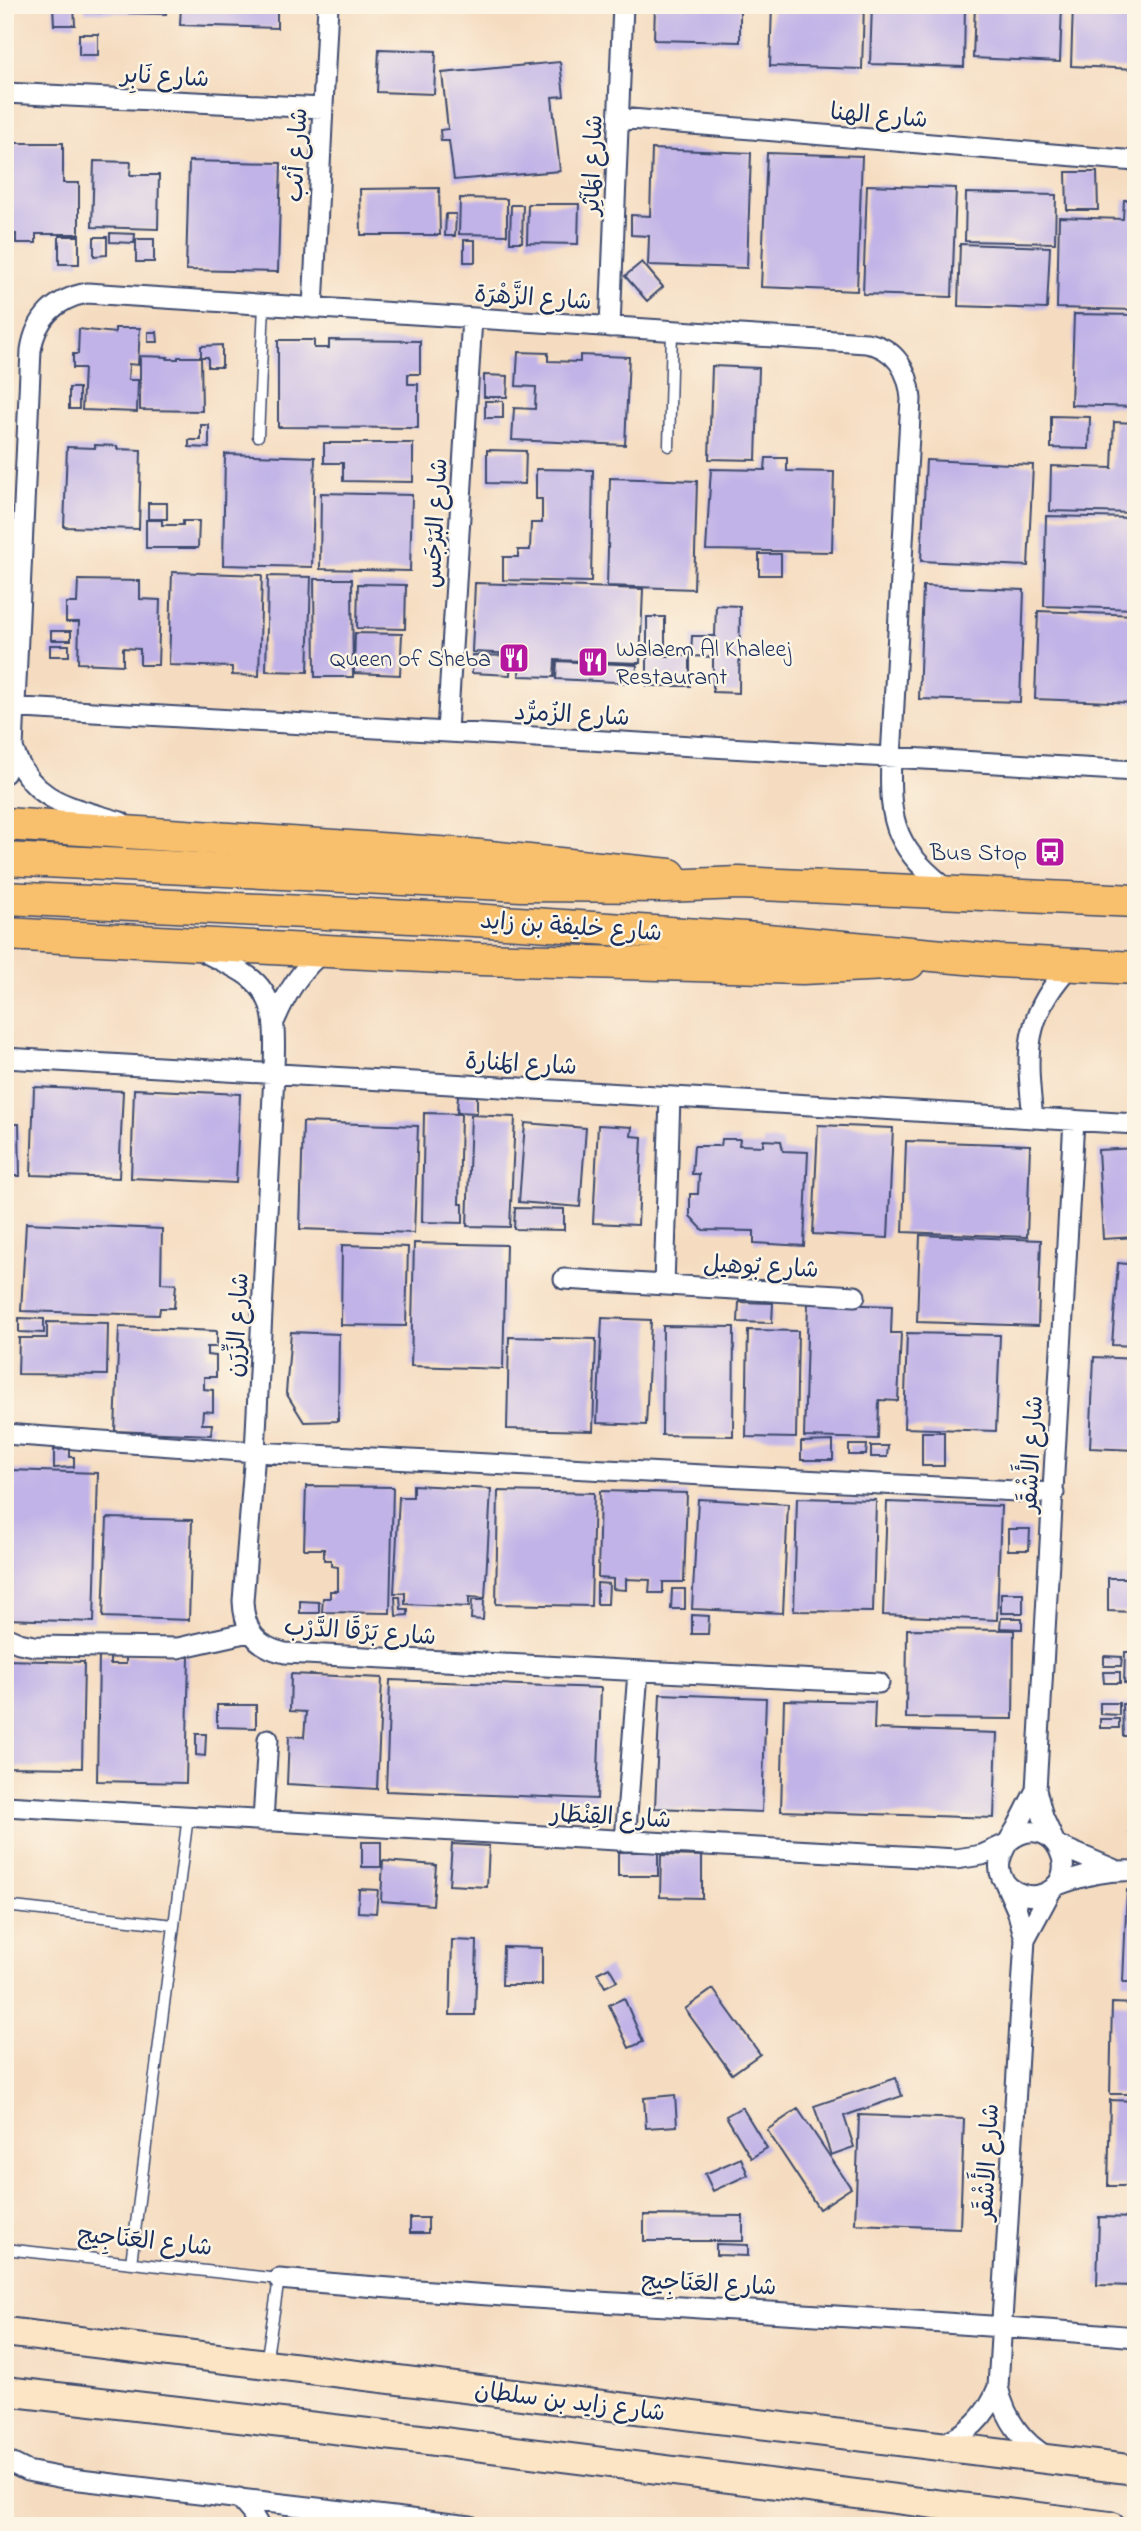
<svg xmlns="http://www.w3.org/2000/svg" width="1141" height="2531" font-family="'Indie Flower','Playpen Sans Arabic',sans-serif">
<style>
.building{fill:#c1b3e7}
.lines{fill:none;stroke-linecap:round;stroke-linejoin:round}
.service-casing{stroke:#3c496d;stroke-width:13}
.minor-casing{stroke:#3c496d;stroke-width:23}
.secondary-casing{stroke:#3c496d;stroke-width:32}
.primary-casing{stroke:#3c496d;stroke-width:35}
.trunk-casing{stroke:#3c496d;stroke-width:35}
.service{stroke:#fff;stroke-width:10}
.minor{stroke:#fff;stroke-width:19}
.secondary{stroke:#fce5c4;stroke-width:28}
.primary{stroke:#f8bf6c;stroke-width:32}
.trunk{stroke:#f8bf6c;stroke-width:32}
.labels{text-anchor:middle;stroke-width:5;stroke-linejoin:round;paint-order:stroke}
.street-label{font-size:24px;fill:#1b2f5e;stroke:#fcf5e5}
.poi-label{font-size:24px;fill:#1b2f5e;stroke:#fcf5e5;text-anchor:end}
</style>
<rect width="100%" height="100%" fill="#fcf5e5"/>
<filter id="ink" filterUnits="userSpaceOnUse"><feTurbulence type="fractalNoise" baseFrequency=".0143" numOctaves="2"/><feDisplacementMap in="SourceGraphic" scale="14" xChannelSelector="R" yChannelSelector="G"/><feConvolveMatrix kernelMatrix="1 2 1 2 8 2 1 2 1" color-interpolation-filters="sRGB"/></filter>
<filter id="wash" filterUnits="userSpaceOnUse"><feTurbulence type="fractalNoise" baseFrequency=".00686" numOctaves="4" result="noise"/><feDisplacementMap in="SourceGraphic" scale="28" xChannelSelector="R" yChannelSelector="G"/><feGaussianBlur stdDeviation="1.57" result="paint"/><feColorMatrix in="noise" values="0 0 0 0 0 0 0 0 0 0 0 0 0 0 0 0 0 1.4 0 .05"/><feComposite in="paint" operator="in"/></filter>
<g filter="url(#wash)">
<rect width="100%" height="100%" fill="#f5dcc0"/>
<g id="blocks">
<path class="building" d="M85,5H166V14L85,12Z
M181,5H277V28L180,25Z
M283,5H295V10H283Z
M655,5H740V42L654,40Z
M772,5H864L862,69L770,66Z
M872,5H965L964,67L870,64Z
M975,5H1062L1060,62L973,58Z
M1073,5H1136V69L1071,66Z
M53,6H74L75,25H54Z
M79,34H98V55H79Z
M379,49L436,51L434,94L377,92Z
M560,62L564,96L552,97L560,171L454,180L449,141H441L440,130L448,129L442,73Z
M5,143H63V183H79V234H36V243H16V234H5Z
M652,149L751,153L747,268L648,265L649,236L631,235V215L650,216Z
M767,153L862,156L857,291L761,287Z
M94,161L131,162L130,175H159L158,229L92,227Z
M189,161L281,163L278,272L186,270Z
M1066,172H1097L1098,210H1067Z
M867,185L956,188L952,297L863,294Z
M439,188L440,235H361L360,189Z
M966,193L1056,195L1055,243L965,241Z
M460,198L507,199V235L459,234Z
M1124,200H1136V310L1057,308L1059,217L1123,219Z
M528,204H579L578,244L527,243Z
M511,205H523L522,242H510Z
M446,214H456L455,236H445Z
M110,233L135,234L134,243L110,242Z
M59,236H79V264H59Z
M94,237H107V255L94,256Z
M5,238H12V258H5Z
M136,239H154V262H136Z
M464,240H475V262H464Z
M960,244L1050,247L1047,309L958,306Z
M642,262L663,287L647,301L625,276Z
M1074,314L1136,315V407L1071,405Z
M115,328H140L138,365L129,364L128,380H138L137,412L82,410L84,368H73V354H78L79,329L115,333Z
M148,332H157L158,342H148Z
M278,340H314V348H329V340L420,341V374H408V384H418V428L278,427Z
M222,345V367H208V357H201L202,411L140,410V356L168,357L167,359H178V357H201V346Z
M518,352L548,353V361L580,362V355L629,357L625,445L512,440L514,408L535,409L536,387L516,386Z
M712,366L759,368L756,460L709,459Z
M484,375L508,376L507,397H484Z
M69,388H79V409H69Z
M485,401H503V418H485Z
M1051,416L1090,417L1089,449L1051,448Z
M1114,422L1136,423V513L1050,511L1051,466L1112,468Z
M201,425H209V448L189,447V440H201Z
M324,443H413V482L343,481V463H324Z
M95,445L117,446V449L141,450L139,529L64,527L67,447L95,448Z
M487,450L526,451L525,484L487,483Z
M225,454L315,457L312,567L223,565Z
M766,458H787V471L834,472L832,552L706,550L711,469L765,470Z
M926,460L1033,465L1028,566L921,561Z
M536,469L593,470L591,582L503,580V557H518V550H530L531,523H542V499H536Z
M610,478L697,481L694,589L607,586Z
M321,493L412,495L410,571L320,569Z
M148,503H167V519H148Z
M1046,516L1136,518V609L1044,606Z
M146,520H162V525H183V521H199L198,548H146Z
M759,554H781V575H759Z
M172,572L262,575L259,676L232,675V667L169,665Z
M268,576L311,577L308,672L266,671Z
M314,579H352L353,677H315Z
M78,580L140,581V599L160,600L158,665H140V649L123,648V665L78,663L79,622H66V603H77Z
M475,583L643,589L640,663L555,660L554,677L519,676L520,654L472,652Z
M358,584L406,585L405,629L357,628Z
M923,586L1024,590L1020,702L919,699Z
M716,605L740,606L739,693L713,692V657L691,656L692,636H715Z
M1038,611L1136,615V703L1035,699Z
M647,617H665V656H690V686H647Z
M51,631H71V640H51Z
M355,633L402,634L400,675L354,673Z
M50,645H69V656H50Z
M472,655L511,656L510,675L472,673Z
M557,661L637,665L636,683L556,679Z
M34,1087L123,1091L119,1178L31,1175Z
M134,1089L240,1094L236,1183L131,1178Z
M458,1095L477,1096V1113L457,1112Z
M424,1113L461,1114L459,1204H463V1223L422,1222Z
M471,1115L515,1117L510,1227L467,1226Z
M303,1122L418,1126L414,1233L300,1229Z
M525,1123L586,1128L580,1207L519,1202Z
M5,1124H19L20,1176H5Z
M598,1125L632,1127L631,1136L642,1137L638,1225L593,1223Z
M818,1125L893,1128L888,1238L813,1234Z
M722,1139H740L739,1145L763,1146V1140L781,1141L783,1151L808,1152L804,1246L754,1243V1231L703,1230L690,1216V1194H698L699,1174H692L694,1146H721Z
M906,1141L1030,1145L1027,1237L903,1232Z
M1136,1148V1237L1103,1239L1098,1150Z
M515,1208L564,1209V1230L514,1229Z
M26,1223L162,1229L161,1283L176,1284L174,1308H160L159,1315L21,1311Z
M920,1235L1041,1240L1038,1326L917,1322Z
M414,1243L506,1245L503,1369L411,1366Z
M342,1245L408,1247L406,1326L341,1325Z
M1118,1263L1136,1265V1346L1112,1345Z
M739,1302L773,1303L772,1323L738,1322Z
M808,1303L892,1306L891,1333H901L898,1401L879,1400L878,1439L804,1437Z
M19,1318L44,1319V1333L19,1332Z
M602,1318L651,1320L646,1425L597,1423Z
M47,1322L108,1323L107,1375L18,1374L19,1338H47Z
M663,1326L734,1327L733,1436L662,1435Z
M119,1327L217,1331V1347H207V1355L216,1356V1377H204V1389L213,1390V1412L203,1411L202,1424H212L211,1435L115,1431Z
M748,1330L798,1331L796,1438L746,1437Z
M291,1332L339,1334L338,1421L304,1422L286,1393Z
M907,1333L1000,1335L996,1431L904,1428Z
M509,1337L596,1339L593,1431L507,1429Z
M1094,1357L1136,1359V1450L1090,1448Z
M922,1432H944V1466H922Z
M833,1441V1460H801V1442Z
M849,1445H867L866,1455H849Z
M871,1446H888L887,1457H871Z
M70,1449V1457H74V1467L54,1468V1450Z
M10,1470L98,1473L94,1622L6,1619Z
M413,1485L491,1489L485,1598L469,1597V1607L405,1604V1593H394L399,1497H413Z
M306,1486L393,1487L390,1613L322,1612L323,1598H330V1591H338V1567L331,1566V1560H324V1549H304Z
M498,1491L594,1493L591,1606L496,1604Z
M600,1491L687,1493L684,1582H663V1593H649L650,1580L626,1579V1590L613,1589V1579L598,1578Z
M797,1498L876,1500L873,1612L794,1611Z
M698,1499L788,1504L783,1613L692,1609Z
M887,1502L1001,1506L997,1620L883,1615Z
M107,1518L192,1520L189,1620L103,1617Z
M1008,1529H1030L1029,1550H1008Z
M1108,1578H1135L1134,1612L1108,1611Z
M597,1583L609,1584L608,1604H597Z
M672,1589H685V1609H671Z
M1001,1593H1023V1613H1001Z
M395,1597H400L401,1609H408V1615L396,1616Z
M472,1600H484L483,1620L471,1619Z
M300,1601L319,1602V1613H300Z
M692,1615L709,1616L708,1634H692Z
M1001,1618H1022V1629L1000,1628Z
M907,1629L1014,1630L1013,1719L906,1718Z
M1125,1652H1136V1684L1124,1683Z
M99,1655H110V1664H126V1656L189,1657L186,1783L97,1781Z
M1104,1656L1122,1657L1121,1666H1104Z
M5,1660L84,1662L82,1768L5,1767Z
M1103,1672H1120V1683H1104Z
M291,1674L382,1678L377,1789L287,1784L289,1736L304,1737L306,1712L290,1711Z
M390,1680L601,1688L597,1799L386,1791Z
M660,1694L766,1698L762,1812L655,1808Z
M784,1700L875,1702L874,1729L997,1733L994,1818L781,1811Z
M1100,1703H1119V1715L1100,1714Z
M1122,1704H1136V1736H1123Z
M217,1705H256V1728L217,1727Z
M1100,1719H1119V1728H1100Z
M196,1734H206L205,1756L196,1755Z
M1133,1752H1136V1834L1129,1833Z
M362,1842H381V1867H362Z
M452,1844L489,1846L487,1887L449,1885Z
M618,1852H658V1876H618Z
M661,1855L702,1856V1898L660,1897Z
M383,1861L436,1865L433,1905L381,1901Z
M359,1889L378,1890L376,1913L358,1912Z
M1127,1890L1136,1891V1982H1123Z
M452,1940L477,1941L475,2015H450Z
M503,1947L542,1948V1985H502Z
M609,1967L617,1981L605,1987L597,1973Z
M713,1989L760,2054L732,2074L685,2009Z
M624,1998L643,2042L629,2048L609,2005Z
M1112,2003L1136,2004V2094H1110Z
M896,2078L902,2096L844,2116L854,2147L831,2155L814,2106Z
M675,2095L677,2126L646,2128L644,2098Z
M1110,2100L1136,2101V2186H1108Z
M742,2107L767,2148L751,2158L726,2116Z
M798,2109L851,2188L819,2209L767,2130Z
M859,2115L964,2119L960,2228L855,2224Z
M741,2158L748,2175L713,2191L705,2174Z
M644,2215L743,2216V2241H644Z
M1099,2217L1136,2218V2286L1097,2285Z
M410,2218H428V2233H410Z
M716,2244L748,2245V2256L716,2255Z"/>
</g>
</g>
<g filter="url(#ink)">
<use href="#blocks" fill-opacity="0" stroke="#3c496d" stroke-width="2"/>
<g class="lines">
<g class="service-casing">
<path id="service" d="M258,436L264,305
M669,446L672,331
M5,1906L174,1925
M5,2249L279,2279L266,2363
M131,2263L188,1816"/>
</g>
<g class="minor-casing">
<path id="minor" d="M5,93L323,108
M619,118L1136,161
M313,308L328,5
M610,327L623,5
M5,707L1136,771
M447,731L472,318
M13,748C31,803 72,807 121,822
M5,773L13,748L31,350C36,318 55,299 87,293L866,343C895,347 909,371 911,399L891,758C888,826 897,850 951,892
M199,949C215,959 233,965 248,976C281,999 274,1039 274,1074L255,1452L243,1601C244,1629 256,1647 285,1653L879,1683
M275,1020C287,992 302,967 327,949
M5,1058L1136,1124
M1033,1118C1026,1052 1023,1016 1071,965
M564,1279L855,1296
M664,1285L670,1097
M5,1434L255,1452L1054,1493
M5,1637L19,1643L34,1646L178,1648L249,1632
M5,1806L956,1859L982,1855L1006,1844
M263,1821L268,1739
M625,1841L638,1672
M1054,1841L1043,1817L1036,1790L1074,1120
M1008,1842C1053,1804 1089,1883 1039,1895C1029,1897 1017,1894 1009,1887C989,1868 1005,1847 1016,1829C1023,1816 1029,1803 1036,1790
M1059,1846L1113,1869
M1005,1883L1017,1910L1025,1939L998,2387C1005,2417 1021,2442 1048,2457
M1055,1886C1082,1876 1107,1869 1136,1871
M1025,1939L1052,1889
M279,2279C564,2304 851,2313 1136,2337
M938,2445C967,2436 987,2415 998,2387
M5,2460L27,2471L63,2478L470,2526
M239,2498L251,2512L259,2526"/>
</g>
<g class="secondary-casing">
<path id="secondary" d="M5,2332L1136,2470
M5,2391L420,2439L1110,2526"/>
</g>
<g class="primary-casing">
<path id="primary" d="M5,824L469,855L670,875
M5,934L480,959L659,964L802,968L909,963"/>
</g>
<g class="trunk-casing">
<path id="trunk" d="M5,859L521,885L665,886L739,883L1136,901
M5,898L474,920L745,938L999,961L1136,968"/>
</g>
<use href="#service" class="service"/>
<use href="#minor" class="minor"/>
<use href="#secondary" class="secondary"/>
<use href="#primary" class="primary"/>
<use href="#trunk" class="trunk"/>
</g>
</g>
<defs>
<g id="restaurant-square" transform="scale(1.575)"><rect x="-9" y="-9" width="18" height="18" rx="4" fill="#b5179e" stroke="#fcf5e5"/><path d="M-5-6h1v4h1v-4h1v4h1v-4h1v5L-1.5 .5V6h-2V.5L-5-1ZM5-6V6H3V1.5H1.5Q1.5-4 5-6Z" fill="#fff"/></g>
<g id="bus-square" transform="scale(1.575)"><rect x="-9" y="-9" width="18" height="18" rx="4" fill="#b5179e" stroke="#fcf5e5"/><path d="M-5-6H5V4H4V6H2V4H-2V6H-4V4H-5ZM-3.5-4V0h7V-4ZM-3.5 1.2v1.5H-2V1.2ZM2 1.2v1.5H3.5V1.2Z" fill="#fff"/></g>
</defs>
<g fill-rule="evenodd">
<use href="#restaurant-square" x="514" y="658"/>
<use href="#restaurant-square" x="593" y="662"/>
<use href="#bus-square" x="1050" y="852"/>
</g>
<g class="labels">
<g class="street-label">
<text transform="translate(165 76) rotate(3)" y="8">شارع نَابِر</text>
<text transform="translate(879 115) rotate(5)" y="8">شارع الهنا</text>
<text transform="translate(296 155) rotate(-87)" y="8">شارع أثب</text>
<text transform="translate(592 165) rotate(-88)" y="8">شارع المَآثِر</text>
<text transform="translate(533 297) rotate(4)" y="8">شارع الزَّهْرَة</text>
<text transform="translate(435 523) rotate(-87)" y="8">شارع البَرْجَس</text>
<text transform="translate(572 714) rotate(3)" y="8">شارع الزُمرُّد</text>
<text transform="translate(571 926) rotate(4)" y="8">شارع خليفة بن زايد</text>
<text transform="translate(521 1063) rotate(3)" y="8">شارع المَنارة</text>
<text transform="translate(761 1266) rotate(3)" y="8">شارع بُوهيل</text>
<text transform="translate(237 1325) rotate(-87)" y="8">شارع الزِّرَن</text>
<text transform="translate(1031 1454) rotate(-87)" y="8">شارع الأَشْقَر</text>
<text transform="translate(360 1631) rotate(4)" y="8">شارع بَرْقَا الدَّرْب</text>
<text transform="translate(611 1816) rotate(3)" y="8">شارع القِنْطَار</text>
<text transform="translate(987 2162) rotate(-87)" y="8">شارع الأَشْقَر</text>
<text transform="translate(145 2240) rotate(6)" y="8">شارع العَنَاجِيج</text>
<text transform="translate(709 2283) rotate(3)" y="8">شارع العَنَاجِيج</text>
<text transform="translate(570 2401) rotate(7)" y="8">شارع زايد بن سلطان</text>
</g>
<g class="poi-label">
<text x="616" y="656" text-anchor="start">Walaem Al Khaleej<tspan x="616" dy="28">Restaurant</tspan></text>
<text x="491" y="666">Queen of Sheba</text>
<text x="1027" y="860">Bus Stop</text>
</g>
</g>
<rect width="1141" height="2531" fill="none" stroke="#fcf5e5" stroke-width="28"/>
</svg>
